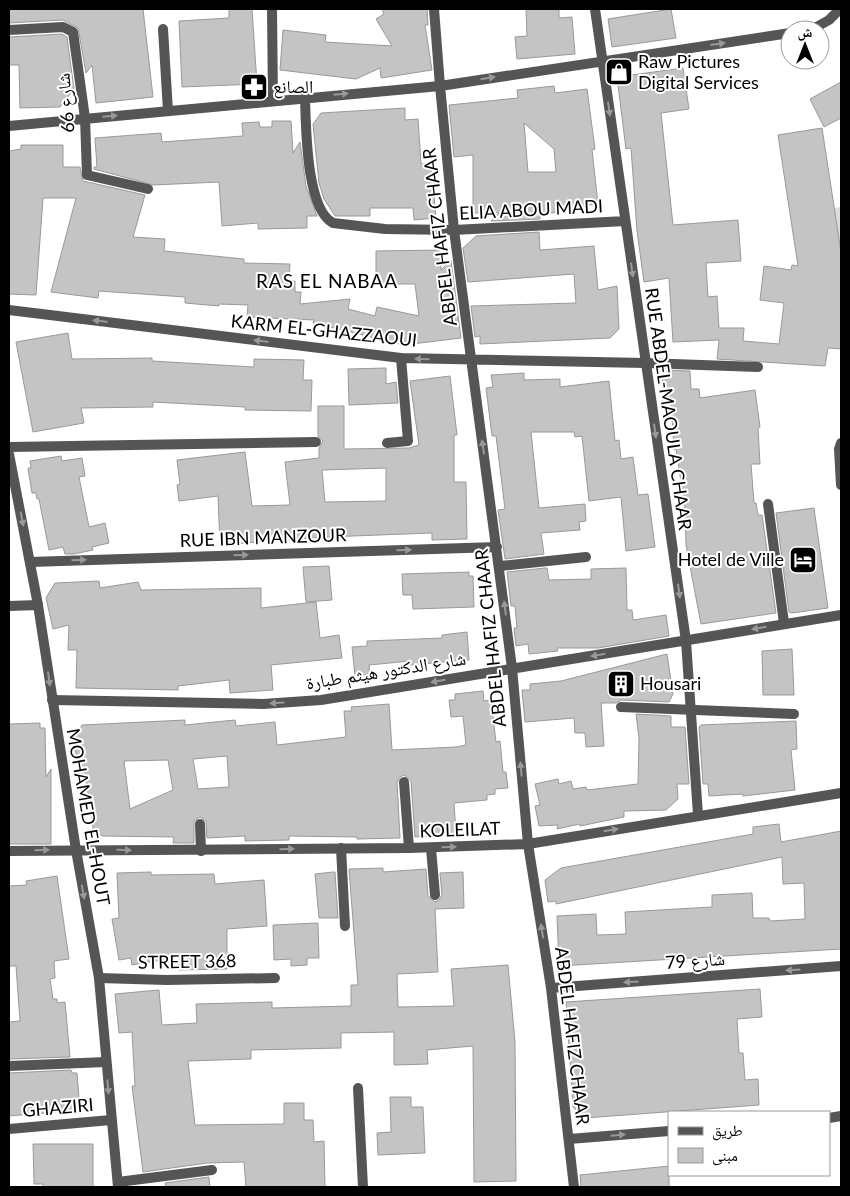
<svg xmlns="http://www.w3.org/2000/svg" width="850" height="1196" font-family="Lato,'Noto Naskh Arabic',sans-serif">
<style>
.green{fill:#dcdcdc}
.building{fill:#c4c4c4;stroke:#999;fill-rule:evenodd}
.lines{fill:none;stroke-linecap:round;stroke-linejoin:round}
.service{stroke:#555;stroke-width:10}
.pedestrian{stroke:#555;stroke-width:10}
.minor{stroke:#555;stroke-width:10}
.tertiary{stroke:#555;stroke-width:10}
.oneway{fill:#999}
.labels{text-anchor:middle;stroke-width:4;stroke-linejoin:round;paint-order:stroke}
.poi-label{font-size:18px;fill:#000;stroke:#fff;text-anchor:start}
.street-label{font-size:18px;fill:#000;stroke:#fff}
.neighbourhood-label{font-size:19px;letter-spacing:1px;fill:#000;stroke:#fff}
</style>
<rect width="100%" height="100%" fill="#fff"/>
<path class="green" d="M841,207V251L834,208Z"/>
<path class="building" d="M9,9H143L153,97L96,103L92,65L86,73L78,28L63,20L9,23Z
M229,9H252L257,84L182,87L179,21L229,18Z
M382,9H427L428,25H425L432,70L381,78L380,68L356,79L280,70L283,30L326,35L325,42L392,46L376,19L384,14Z
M526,9H559V18L572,17L575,54L517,59L515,37L527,36Z
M671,9L676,38L612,47L608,19Z
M62,34L67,37L74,89L60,107L20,108L19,65H9V37Z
M683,68L689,109L661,113L673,225L738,220L741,261L706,263L708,297L717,296L719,328H744L743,341L779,344L784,303L760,300L764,266L791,270L792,265L798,266L778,135L822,128L841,252V349L828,348L825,366L717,359L719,340L673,342L669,278L644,282L637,231L631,148L626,149L617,77Z
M841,82V118L824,127L810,99Z
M554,86L555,93L587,89L595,149L592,150L598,204L581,206V210L540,214V219L491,221L499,213H473V155L454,157L449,105L518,98L517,90ZM524,123L554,149L556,172H528Z
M405,108V120L418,119L421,164L431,163L436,218L414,220L413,208H370V216H335L324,199L319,183L313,124L321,113Z
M272,121H291L293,153L300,142L306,186L317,216H307V228L258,229V223L222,226L219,182L153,185L94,169V167H97L95,138L161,133L162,142L243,136L242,123L259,122L260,127H272Z
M21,145H63V167H80L83,181L145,195L133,237L165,239L164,251L244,259V263L290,264L289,281H295V292H301L300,304L350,299L348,309L375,316L377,307L419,316L415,284H376V251L441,250V270L451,260L461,338L404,345L313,323L314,320L247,317L248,305L219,304V306L185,303V297L99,291L98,298L51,292L76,198H43L36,295L9,294V151L21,149Z
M539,232L540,250L594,246L598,290L617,286L619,329L610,338L480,344V336L475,337L471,306L576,303L574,274L468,282L463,248L476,236Z
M68,333L72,359L152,358V361L254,367V359L304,360L303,380H312L311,411L245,410V407L153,402V407L81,408L84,423L33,432L16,342Z
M386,368V384L396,382L398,403L349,405L348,369Z
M662,370L690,371L691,389H699L700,398L755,390L760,427L758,428L760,464H751L754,503H756L758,515H762L776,613L701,624L686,545L685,508L676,449L674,450L671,401L663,402Z
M524,373V380L560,379V387L609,381L615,441L619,440L621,459L633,457L638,495L648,494L655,547L626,551L621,497L589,501L582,436L575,437L574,432H531L539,508L585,504L586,521L579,522L580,530L541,533L544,554L505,559L498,510L505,509L496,436H492L486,388L493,387L491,375Z
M450,376L457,435H454V482H466L467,539L432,540V533L326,537L220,545L218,496L179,501L177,485L180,484L177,460L245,452L252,506L290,505L285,462L319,458V448L323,441L318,436V406H344V449L409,448L419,445L410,381ZM386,468V501L325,502L322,470Z
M61,456L62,461L82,458L85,476L79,477L89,527L105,523L109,543L92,547L93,550L74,554H65L63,547L49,550L39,499H37L36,493H32L28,468H31L30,461Z
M814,508L828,608L792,613L789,612L776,513Z
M329,566L332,600L306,602L303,567Z
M545,568H547L549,580L591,579V569L626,568L627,610H632L633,620L666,615L669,636L598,648H557L558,651L529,654L528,644L516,646L514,628H517L515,606H511L507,572Z
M469,572V576H473L474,607L413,609L412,595H403L402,574Z
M99,581L100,588L138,582L141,590L261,588V608L316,602L320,638L339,635L342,658L271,665L273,690L230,693L229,680L178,686V690L76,688L77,650H68L69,625L53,629L46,598L55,583Z
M467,632L469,660L410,665V661L369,665L370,674L355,676L352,647L367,646V641L442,638V635Z
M792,649L794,695H763L762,651Z
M667,654L673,694L669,702L621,700L616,703H601L604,746L586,747L585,733H575L574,718L525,722L522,690H530V684L561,681Z
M483,691L484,701L491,700L496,742L500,741L503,772H506L508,788L495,789V794L487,795V800L454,803L456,834L415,837L411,781L404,775L400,777L397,782L400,838L357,839V837L289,836V840L245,841V836L207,838L206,821L200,817L194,821V843H173L174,837L102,836L93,829L86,779H81L73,738L82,725L185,720V725L235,720L236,726L275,722L277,745L346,737L344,711H352L351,707L389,704L392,750L456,747L466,745L463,716L451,717L449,700H455V694ZM227,756L229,787L198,789L193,759ZM168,760L173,790L130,809L124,761Z
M636,714L671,716V727H685L689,784H677L678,799L666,810L624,811V817L580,826V824L557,829L558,825L539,826L535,806L540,805L535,784L558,779L559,784L571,781L573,789L586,787L587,790L638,784L639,738Z
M796,721L797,749L791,750L795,790L743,796V794L709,796L708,784H703L699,727L701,725Z
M40,723V728H45L46,777L51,769V844H9V724Z
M779,824L781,842L841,831V949L559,966L557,916L596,914L597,935L626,934L625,912L712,907V895L752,893L753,918H769L770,921L805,919L804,883L783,884L782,857L556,904V901L548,902L545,880L561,868L753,834V827Z
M383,868V872L426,869L428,896L435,902L439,900L442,895L440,873L463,872L464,908L435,909L438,972L397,974L398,1007L454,1006L451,969L508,965L515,1042L516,1181L474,1182L473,1046L427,1050L428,1064L394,1065V1032L341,1033V1048L251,1050V1059L188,1061L195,1125L284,1124V1103H304V1120H313L314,1142L324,1141L325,1187H246L244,1162L207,1163L143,1172L132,1086H135L132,1032L119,1033L115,994L159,990L162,1025L197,1023L196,1004L272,1002V1008L351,1006V985H358L349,869Z
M151,872V875L214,874L215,884L264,880L267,926L227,929V969L179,970V957L132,965L131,958L119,960L112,919L119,918L117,873Z
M333,872H335L338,918H319L315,874Z
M57,876L69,959L54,961L55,978L50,979L53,999H57V1003L65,1002L70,1057L9,1059V1022L20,1021L16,966H9V886L27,885L26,881Z
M318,923L319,958H307V965L291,966V959L274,960L273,925Z
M760,989L762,1017L737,1019L739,1053H743L745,1080L758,1079L759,1105L585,1118L573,1107L566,1002Z
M71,1070L72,1073H77L80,1110L9,1116V1073Z
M390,1097H411V1107H423L425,1153L378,1155L377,1133L391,1132Z
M33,1144H93V1187H43V1184H34Z
M669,1166V1187H581L580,1175Z
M209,1177L210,1187H166L165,1183Z"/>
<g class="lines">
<path class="service" d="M434,9L440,86
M163,29L168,111
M118,1182L212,1170"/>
<path class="pedestrian" d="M85,118L87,175L148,189
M645,363L758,367
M387,443L408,441L401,358
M768,504L784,623
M500,566L586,557
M621,707L794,714
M404,782L409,848
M200,824L201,851
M341,848L345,926
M431,848L435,895"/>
<path class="minor" d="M272,9L273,101
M595,9L686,641L698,815
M9,30L63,27L73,32L85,118
M811,30L829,20L840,9
M440,86L454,230L512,668L528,844L551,988L574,1187
M305,97C306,127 306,209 333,223L385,229L454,230L625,221
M9,126L440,86L790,33
M9,310L401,358L645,363
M841,443L839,449L841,485
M9,447L316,442
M30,562L497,547
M9,606L38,605
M52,700L263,704L321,700L841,615
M9,851L409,848L528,844L841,793
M99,978L167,980L275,978
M551,988L841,966
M9,1066L106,1062
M358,1088L363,1187
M829,1118L841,1116
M9,1129L111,1120
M569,1139L669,1131"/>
<path class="tertiary" d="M9,454L38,605L76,850L99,978L118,1187"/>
</g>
<defs><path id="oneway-solid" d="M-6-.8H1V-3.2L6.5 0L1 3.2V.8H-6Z" transform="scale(1.25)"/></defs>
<g class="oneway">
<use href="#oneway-solid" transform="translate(718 44) rotate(-8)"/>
<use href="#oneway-solid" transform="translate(488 78) rotate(-9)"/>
<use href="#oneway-solid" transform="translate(341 94) rotate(-5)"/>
<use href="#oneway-solid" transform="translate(609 109) rotate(82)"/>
<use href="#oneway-solid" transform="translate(110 116) rotate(-5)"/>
<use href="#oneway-solid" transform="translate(632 270) rotate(82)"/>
<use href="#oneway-solid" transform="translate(100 321) rotate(-173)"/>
<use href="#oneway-solid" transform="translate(261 341) rotate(-173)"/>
<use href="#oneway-solid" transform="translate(422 359) rotate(-178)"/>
<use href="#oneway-solid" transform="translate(655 431) rotate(82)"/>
<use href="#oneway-solid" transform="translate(483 447) rotate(-98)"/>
<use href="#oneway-solid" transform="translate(22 519) rotate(79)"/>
<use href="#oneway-solid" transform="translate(404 550) rotate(-2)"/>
<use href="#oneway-solid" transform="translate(241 555) rotate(-2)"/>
<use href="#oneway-solid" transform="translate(79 560) rotate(-2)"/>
<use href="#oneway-solid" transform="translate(679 591) rotate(82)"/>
<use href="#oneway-solid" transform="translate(505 608) rotate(-97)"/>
<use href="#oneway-solid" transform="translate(759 628) rotate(170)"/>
<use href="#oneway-solid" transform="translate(598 655) rotate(171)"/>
<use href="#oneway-solid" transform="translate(49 679) rotate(82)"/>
<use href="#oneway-solid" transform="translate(438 681) rotate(170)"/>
<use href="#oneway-solid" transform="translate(277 703) rotate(176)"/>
<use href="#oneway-solid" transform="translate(521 769) rotate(-95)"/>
<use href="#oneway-solid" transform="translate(611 830) rotate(-9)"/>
<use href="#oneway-solid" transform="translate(449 847) rotate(-2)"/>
<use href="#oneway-solid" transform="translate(287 849) rotate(-2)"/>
<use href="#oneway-solid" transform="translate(42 850) rotate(-1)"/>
<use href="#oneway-solid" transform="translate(124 850) rotate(1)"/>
<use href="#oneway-solid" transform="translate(83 892) rotate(80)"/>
<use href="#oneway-solid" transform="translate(542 931) rotate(-99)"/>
<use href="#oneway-solid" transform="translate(793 970) rotate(176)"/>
<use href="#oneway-solid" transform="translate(631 982) rotate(176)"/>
<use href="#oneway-solid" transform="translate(108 1087) rotate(85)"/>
<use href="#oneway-solid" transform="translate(618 1135) rotate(-5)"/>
</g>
<defs>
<g id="shop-square" transform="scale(1.4375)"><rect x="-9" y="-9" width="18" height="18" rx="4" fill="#000" stroke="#fff"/><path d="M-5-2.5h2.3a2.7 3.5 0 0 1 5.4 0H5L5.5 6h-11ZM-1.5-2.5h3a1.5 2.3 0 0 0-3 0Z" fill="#fff"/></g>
<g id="pharmacy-square" transform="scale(1.4375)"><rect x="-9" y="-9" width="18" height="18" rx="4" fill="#000" stroke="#fff"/><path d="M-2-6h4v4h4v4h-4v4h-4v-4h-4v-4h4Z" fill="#fff"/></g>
<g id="hotel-square" transform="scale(1.4375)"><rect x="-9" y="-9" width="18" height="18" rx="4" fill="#000" stroke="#fff"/><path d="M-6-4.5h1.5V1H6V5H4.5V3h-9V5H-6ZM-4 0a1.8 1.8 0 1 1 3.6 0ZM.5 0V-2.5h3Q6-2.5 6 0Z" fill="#fff"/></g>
<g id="building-square" transform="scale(1.4375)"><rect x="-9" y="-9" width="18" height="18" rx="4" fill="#000" stroke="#fff"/><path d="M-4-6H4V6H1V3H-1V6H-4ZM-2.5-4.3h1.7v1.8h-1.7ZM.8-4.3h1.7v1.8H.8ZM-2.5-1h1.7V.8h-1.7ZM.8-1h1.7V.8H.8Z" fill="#fff"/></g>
</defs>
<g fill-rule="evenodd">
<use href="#shop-square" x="619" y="72"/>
<use href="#pharmacy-square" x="254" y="87"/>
<use href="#hotel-square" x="803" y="560"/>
<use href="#building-square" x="621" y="684"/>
</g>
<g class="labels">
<g class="poi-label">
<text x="638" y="68">Raw Pictures<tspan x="638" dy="21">Digital Services</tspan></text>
<text x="273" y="93">الصانع</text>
<text x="784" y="566" text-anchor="end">Hotel de Ville</text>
<text x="640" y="690">Housari</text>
</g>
<g class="street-label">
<text transform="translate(66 103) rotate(-95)" y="6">شارع 66</text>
<text transform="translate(531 210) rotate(-3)" y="6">ELIA ABOU MADI</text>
<text transform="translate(440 237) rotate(-97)" y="6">ABDEL HAFIZ CHAAR</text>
<text transform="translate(324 331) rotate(6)" y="6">KARM EL-GHAZZAOUI</text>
<text transform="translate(668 409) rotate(82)" y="6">RUE ABDEL-MAOULA CHAAR</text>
<text transform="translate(263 538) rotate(-2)" y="6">RUE IBN MANZOUR</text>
<text transform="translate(491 638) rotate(-96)" y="6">ABDEL HAFIZ CHAAR</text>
<text transform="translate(386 671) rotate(-9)" y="6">شارع الدكتور هيثم طبارة</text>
<text transform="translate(88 817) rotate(80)" y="6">MOHAMED EL-HOUT</text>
<text transform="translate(460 830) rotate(-2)" y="6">KOLEILAT</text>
<text transform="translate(695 961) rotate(-4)" y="6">شارع 79</text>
<text transform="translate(187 962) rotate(-1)" y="6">STREET 368</text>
<text transform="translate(572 1036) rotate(83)" y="6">ABDEL HAFIZ CHAAR</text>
<text transform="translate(58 1108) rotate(-5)" y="6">GHAZIRI</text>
</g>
<g class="neighbourhood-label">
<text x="327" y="288">RAS EL NABAA</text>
</g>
</g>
<rect width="850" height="1196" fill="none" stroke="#000000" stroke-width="20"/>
<rect x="668" y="1111" width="162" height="65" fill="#ffffff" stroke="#999999"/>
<rect x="678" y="1127" width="25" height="8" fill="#555555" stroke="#999999"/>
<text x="712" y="1136" font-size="15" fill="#000000">طريق</text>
<rect x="678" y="1148" width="25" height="15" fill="#c4c4c4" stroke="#999999"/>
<text x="712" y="1161" font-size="15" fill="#000000">مبنى</text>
<g transform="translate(805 45)"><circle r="24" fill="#ffffff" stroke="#999999"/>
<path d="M0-4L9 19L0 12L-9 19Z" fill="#000000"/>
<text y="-8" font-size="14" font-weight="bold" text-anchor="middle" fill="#000000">ش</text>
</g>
</svg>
